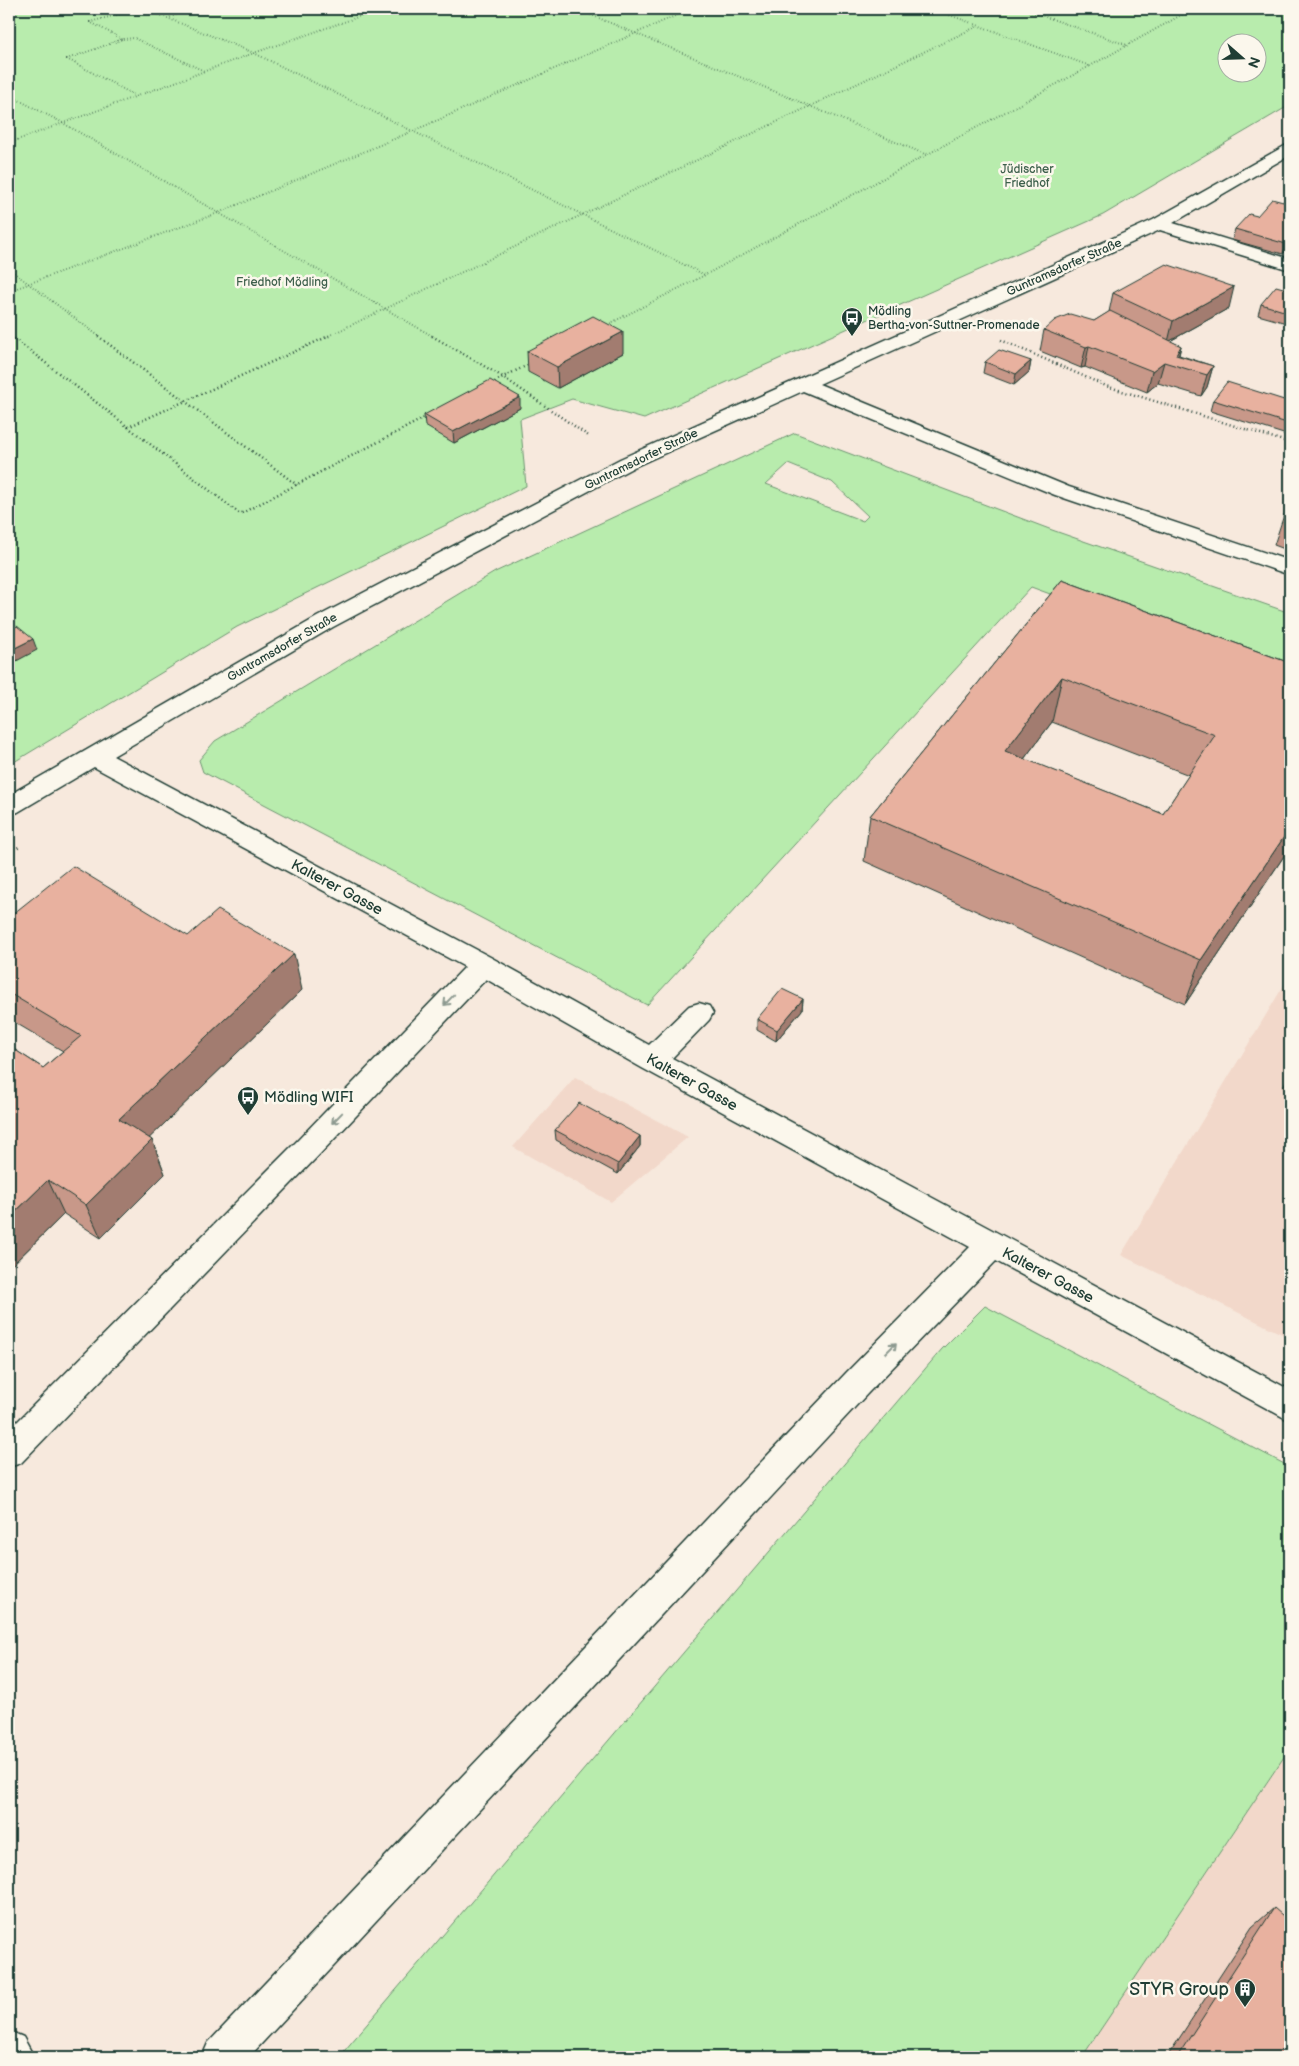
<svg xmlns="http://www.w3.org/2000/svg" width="1299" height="2066" font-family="'Balsamiq Sans',sans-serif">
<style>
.built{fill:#f2d8ca}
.green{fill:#b8ecad;stroke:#6c9470;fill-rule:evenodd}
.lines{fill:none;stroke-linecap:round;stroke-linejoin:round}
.minor-casing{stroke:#1f3d34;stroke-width:3}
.path-far2{stroke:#1f3d34;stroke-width:2;stroke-dasharray:0.5 2.5;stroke-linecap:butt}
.path-far1{stroke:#1f3d34;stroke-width:2.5;stroke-dasharray:1 3;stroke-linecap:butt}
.path{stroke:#1f3d34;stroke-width:3;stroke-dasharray:1 4;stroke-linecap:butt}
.minor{fill:#fbf7ec;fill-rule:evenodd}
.wall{fill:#c89889;stroke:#1f3d34;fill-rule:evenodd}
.shaded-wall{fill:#a27c6f;stroke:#1f3d34}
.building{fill:#e8b19f;stroke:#1f3d34;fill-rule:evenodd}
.oneway{stroke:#8d9a90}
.labels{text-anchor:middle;stroke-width:5;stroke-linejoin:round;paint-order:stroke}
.far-park-label{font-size:12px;fill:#3e604c;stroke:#fbf7ec}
.far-street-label{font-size:12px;fill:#1f3d34;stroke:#fbf7ec}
.far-poi-label{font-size:12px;fill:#1f3d34;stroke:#fbf7ec;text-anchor:start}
.street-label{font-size:15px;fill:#1f3d34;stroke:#fbf7ec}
.poi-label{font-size:15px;fill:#1f3d34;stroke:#fbf7ec;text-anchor:start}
.near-poi-label{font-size:18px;fill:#1f3d34;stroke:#fbf7ec;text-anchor:end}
</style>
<rect width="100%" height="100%" fill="#f7e9dd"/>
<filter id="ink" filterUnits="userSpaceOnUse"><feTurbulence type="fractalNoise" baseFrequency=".02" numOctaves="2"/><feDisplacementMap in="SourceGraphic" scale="10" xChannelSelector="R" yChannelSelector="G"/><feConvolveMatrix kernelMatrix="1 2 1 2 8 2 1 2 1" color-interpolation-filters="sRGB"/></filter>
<g filter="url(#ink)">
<path class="built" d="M1290,975V1338L1121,1255Z
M575,1077L688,1137L611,1202L513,1147Z
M1290,1748V2057H1082Z"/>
<path class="green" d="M1290,9V105L1103,215L644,419L572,399L520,419L526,486L237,627L9,765V10ZM1226,42H1256V72H1226Z
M795,433L1052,530L1290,613V682L1031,587L647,1005L203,772L199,760L215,741L495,572ZM788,464L832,482L868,516L863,521L766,484Z
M985,1306L1290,1467V1748L1082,2057H339L942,1349Z"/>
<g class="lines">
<g class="minor-casing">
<path id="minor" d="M1290,143V155L1173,223L1290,259V270L1160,230L819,384L1069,487L1290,561V575L1055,495L803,391L634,467L333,627L113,756L492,958L649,1045L689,1006L699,1003L709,1006L713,1013L709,1020L672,1058L1290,1390V1421L996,1261L868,1393L249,2057H202L208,2043L846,1373L970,1247L642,1068L486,979L318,1156L21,1463L9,1467V1430L298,1140L465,967L94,767L18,812L9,815V795L317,617L620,459L1153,220Z
M9,2031L23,2037L34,2057H9Z"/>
</g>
<path class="path-far2" d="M145,9L254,53L381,9
M350,9L363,15
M577,9L927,155
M1023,9L1127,45
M9,15L21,9
M170,17L192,9
M122,39L90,22L139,9
M1090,66L1192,9
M9,95L63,123L434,337
M136,96L67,59L123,39L134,38L204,71
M9,143L254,53L705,275
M9,269L100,337
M9,291L218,213L413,131L691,9
M605,326L705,275L1090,66L933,9
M9,334L13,337
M326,337L978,26"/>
<path class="path-far1" d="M11,336L240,514L428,416
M98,336L297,485
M432,336L503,377L530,364
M1001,340L1106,386L1290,443
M491,384L503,377L590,437
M128,427L329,336"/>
<path class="path" d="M9,853L19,847"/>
<use href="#minor" class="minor"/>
</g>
<path class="wall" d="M1290,194V246L1283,254L1232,240L1235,229L1257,216L1283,202Z
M1290,285V324L1258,315L1261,304L1287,289Z
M1113,293L1229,308L1170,341L1181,346L1179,355L1213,366L1207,387L1201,396L1158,383L1147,392L1085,367L1081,368L1040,351L1044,330L1094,321L1109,312Z
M527,351L623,353L558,388L528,372Z
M1031,361L1029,372L1014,385L983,373L985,362Z
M1290,397V436L1210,411L1213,400H1284Z
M520,408L454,443L425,426L424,415Z
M1290,503V551L1274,545L1286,509Z
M1062,580L1290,663V847L1185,1004L864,861L870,816ZM1052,722L1189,775L1163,814L1024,759Z
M9,917L302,990L149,1138L152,1140L165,1174L101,1238L64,1214L9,1268V1046L43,1068L63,1051L9,1019V1020Z
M803,999L802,1010L776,1041L757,1030V1019Z
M1290,1073V1091L1283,1087Z
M555,1130L640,1136V1146L618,1174L556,1140Z
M1274,1908L1290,2057H1167L1252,1927Z"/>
<path class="shaded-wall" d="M1290,239V246L1283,254L1286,244Z
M1234,287L1229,308L1168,342L1173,321Z
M623,332V353L558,388L557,367Z
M1089,346L1085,367L1081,368L1086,347Z
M1181,346L1176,366V355Z
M1031,361L1029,372L1014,385L1016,374Z
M1164,362L1158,383L1147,392L1152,371Z
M1213,366L1207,387L1201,396L1207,375Z
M520,397V408L454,443L453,432Z
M33,639L37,650L9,665V651Z
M1062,677L1052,722L996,796L1005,751Z
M1290,828V847L1185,1004L1201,960Z
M294,954L302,990L133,1154L119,1119Z
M803,999L802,1010L776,1041L777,1030Z
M640,1136V1146L618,1174V1164Z
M152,1140L165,1174L101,1238L86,1205Z
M48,1180L64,1214L9,1268V1218Z"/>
<path class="building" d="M1290,194V239L1286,244L1235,229L1249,214L1257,216L1272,199L1283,202Z
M1166,264L1234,287L1173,321L1113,293Z
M1290,285V313L1261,304L1276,286L1287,289Z
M1110,311L1181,346L1176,355L1213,366L1207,375L1164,362L1152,371L1089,346L1086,347L1044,330L1055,320L1070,314L1094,321Z
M593,316L623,332L557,367L527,351Z
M999,350L1031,361L1016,374L985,362Z
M490,380L520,397L453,432L424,415Z
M1227,382L1284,400L1287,396L1290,397V424L1213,400Z
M1290,503V510L1286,509Z
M1062,580L1290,663V828L1201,960L870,816ZM1062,677L1215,735L1163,814L1005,751Z
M17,626L33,639L9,651V631Z
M73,866L188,936L218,910L294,954L119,1119L152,1140L86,1205L48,1180L9,1218V1046L43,1068L81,1036L9,993V917Z
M782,989L803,999L777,1030L757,1019Z
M579,1103L640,1136L618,1164L555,1130Z
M1274,1908L1290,1922V2057H1177Z"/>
<defs><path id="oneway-shaft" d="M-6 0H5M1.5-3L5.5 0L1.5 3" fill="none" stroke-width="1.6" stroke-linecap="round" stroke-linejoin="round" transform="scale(1.25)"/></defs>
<g class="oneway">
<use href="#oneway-shaft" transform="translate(449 1000) rotate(134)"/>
<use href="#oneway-shaft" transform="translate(337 1118) rotate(134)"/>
<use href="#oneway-shaft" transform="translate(891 1348) rotate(-45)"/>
</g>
</g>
<defs>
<g id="bus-pin" transform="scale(1.125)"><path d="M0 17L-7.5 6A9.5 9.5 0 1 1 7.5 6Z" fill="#1f3d34" stroke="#fbf7ec"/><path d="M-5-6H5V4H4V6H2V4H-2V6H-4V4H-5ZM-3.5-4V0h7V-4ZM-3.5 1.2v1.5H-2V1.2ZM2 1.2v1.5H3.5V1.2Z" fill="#fff"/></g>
<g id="building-pin" transform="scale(1.125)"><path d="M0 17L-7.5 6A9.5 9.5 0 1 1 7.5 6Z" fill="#1f3d34" stroke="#fbf7ec"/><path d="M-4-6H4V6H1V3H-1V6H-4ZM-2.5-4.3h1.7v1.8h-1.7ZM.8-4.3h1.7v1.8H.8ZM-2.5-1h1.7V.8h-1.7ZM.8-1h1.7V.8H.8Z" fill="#fff"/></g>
</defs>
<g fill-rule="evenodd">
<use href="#bus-pin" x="852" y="318"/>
<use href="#bus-pin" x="248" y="1097"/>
<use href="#building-pin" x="1245" y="1989"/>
</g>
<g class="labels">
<g class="far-park-label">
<text x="1027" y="173">Jüdischer<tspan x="1027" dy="14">Friedhof</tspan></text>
<text x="282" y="286">Friedhof Mödling</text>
</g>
<g class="far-street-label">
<text transform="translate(1064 267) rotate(-24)" y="4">Guntramsdorfer Straße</text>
<text transform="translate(641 459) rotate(-26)" y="4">Guntramsdorfer Straße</text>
<text transform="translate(282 647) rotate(-30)" y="4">Guntramsdorfer Straße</text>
</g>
<g class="far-poi-label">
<text x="868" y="315">Mödling<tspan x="868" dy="14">Bertha-von-Suttner-Promenade</tspan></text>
</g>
<g class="street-label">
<text transform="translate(337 887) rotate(28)" y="5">Kalterer Gasse</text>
<text transform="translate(692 1082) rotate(29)" y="5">Kalterer Gasse</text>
<text transform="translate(1048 1275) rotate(28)" y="5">Kalterer Gasse</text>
</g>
<g class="poi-label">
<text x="264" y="1102">Mödling WIFI</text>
</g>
<g class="near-poi-label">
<text x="1229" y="1995">STYR Group</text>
</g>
</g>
<rect width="1299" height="2066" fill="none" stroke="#fbf7ec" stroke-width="30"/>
<rect x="15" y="15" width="1269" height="2036" fill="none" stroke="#1f3d34" stroke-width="2" filter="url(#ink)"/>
<g transform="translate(1242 58) rotate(110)"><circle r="24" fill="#fbf7ec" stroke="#a3ada2"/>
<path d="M0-4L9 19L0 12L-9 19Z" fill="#1f3d34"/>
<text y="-8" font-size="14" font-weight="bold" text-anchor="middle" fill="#1f3d34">N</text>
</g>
</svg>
